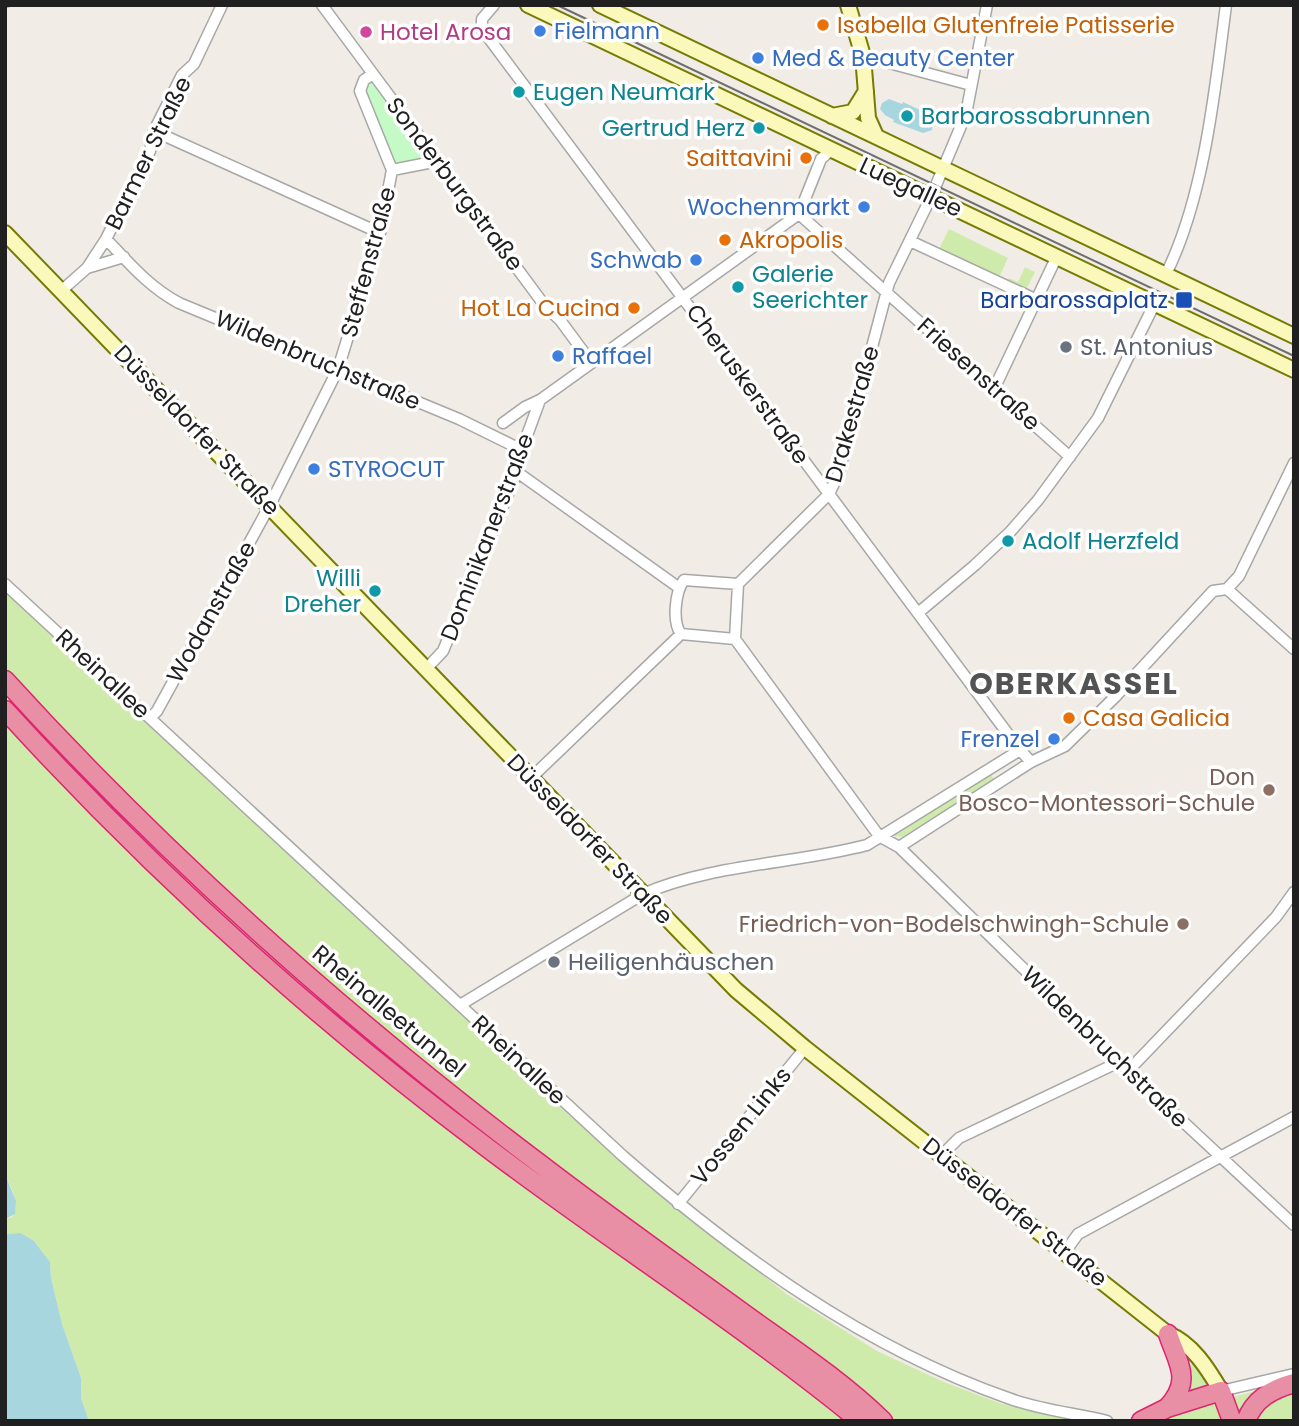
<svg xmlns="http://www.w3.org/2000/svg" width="1299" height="1426" font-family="Poppins,sans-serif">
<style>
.grass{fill:#cfebac}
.park{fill:#c4fac5}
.water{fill:#a7d6df}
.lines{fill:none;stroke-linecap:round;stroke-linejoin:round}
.street-casing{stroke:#a7a7a7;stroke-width:13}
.secondary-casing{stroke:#767b04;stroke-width:18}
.highway-casing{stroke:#dd2571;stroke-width:21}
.street{stroke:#fff;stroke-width:10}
.secondary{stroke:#faf9bb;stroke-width:14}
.highway{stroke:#e88ea5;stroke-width:18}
.tram{stroke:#6e6e6e;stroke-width:2}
.food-dot{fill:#e8710a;stroke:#fff;stroke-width:2.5}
.shop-dot{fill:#3f7fe0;stroke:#fff;stroke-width:2.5}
.hotel-dot{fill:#d1479c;stroke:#fff;stroke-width:2.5}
.culture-dot{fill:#0f9aa8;stroke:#fff;stroke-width:2.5}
.transit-dot{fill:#1a4fb4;stroke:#fff;stroke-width:2.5}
.worship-dot{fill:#6b7280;stroke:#fff;stroke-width:2.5}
.education-dot{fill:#8d6e63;stroke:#fff;stroke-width:2.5}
.labels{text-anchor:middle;stroke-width:7;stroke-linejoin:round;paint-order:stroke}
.food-label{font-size:23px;fill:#c56008;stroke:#fff;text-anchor:start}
.shop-label{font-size:23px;fill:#366cbe;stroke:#fff;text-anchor:start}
.hotel-label{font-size:23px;fill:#b23c85;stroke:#fff;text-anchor:start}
.culture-label{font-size:23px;fill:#0d838f;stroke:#fff;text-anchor:start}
.street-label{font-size:23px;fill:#202020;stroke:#fff}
.transit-label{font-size:23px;fill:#164399;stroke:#fff;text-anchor:end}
.worship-label{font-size:23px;fill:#5b616d;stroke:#fff;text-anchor:start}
.education-label{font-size:23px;fill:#785e54;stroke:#fff;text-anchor:end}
.district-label{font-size:30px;font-weight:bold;letter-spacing:2px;fill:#535353;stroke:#fff}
</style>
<rect width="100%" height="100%" fill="#f1ede6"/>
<path class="grass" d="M949,229L1008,258L998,280L938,251Z
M1025,267L1035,272L1025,292L1007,283L1009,278L1018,282Z
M5,589L564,1111L678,1208L788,1295L877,1351L944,1382L1002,1404L1081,1421H89L81,1398V1378L62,1324L51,1278L50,1262L34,1241L21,1233L5,1234V1219L12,1217C21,1203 11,1188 5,1174Z
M990,773L994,779L902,837L894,836V832Z
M1194,1363L1204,1377L1207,1388L1185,1395L1186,1367Z
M1294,1381V1421H1155L1171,1413Z"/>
<path class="park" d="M366,82H372L426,155L425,158L396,164L362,91Z"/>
<path class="water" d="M889,99L902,104L903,102L920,110V112L930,117L933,122L932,130L923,133L893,122L894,120L885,115L880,109L882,103Z
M5,1174L16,1201L15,1214L5,1219Z
M21,1233L34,1241L50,1262L51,1278L62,1324L81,1378V1398L89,1421H5V1234Z"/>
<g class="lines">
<g class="street-casing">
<path id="street" d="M322,5L545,306L560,320L591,362
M494,5L482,19V29L1020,750L1031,762
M863,56L971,85
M373,74L364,80L360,91L392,170
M154,131L380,233
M799,214L1070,457
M106,239C129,263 149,287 179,303L459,419L522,450
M910,241L1037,300
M87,268L124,257
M1166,274C1204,198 1215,90 1226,5
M61,291L87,268L106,239L150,151L154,131L182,75L194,64L222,5
M995,387L1057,256
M503,423L525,407L540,400
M517,472L678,587
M684,580L738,584L735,639L681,634C672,622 675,592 684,580Z
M5,584L623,1156C738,1256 863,1347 1008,1398C1040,1410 1074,1413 1107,1421
M738,584L829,494L838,475L889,283L931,197L966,114L987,5
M1227,589L1294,649
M918,613L975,565L1010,532L1038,500L1098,418L1155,303
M735,639L879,836L899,847L1119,1062L1294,1225
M426,669L443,651L517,472L518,460L540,400L799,214L821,159L831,150
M150,718L157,711L270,505L338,369L380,233L392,170L438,161
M531,778L681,634
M899,847L1031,762L1065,746L1115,697L1213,591L1227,589L1239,576L1294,463
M460,1005L643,894C711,864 795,864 867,845L1020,750
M1128,1071L1276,917L1294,892
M942,1155L959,1138L1119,1062
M678,1204L805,1048
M1065,1252L1078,1234L1294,1117
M1221,1391L1294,1374"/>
</g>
<g class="secondary-casing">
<path id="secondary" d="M528,5L1294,370
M600,5L1294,336
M848,5L863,56L868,118L876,136
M832,116L853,112L866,91
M5,233L736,990L805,1048L1168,1334C1192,1343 1208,1369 1221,1391"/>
</g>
<g class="highway-casing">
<path id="highway" d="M5,680C168,859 348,1019 540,1164C609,1217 680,1267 750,1318C795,1350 843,1382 883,1421
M5,710C151,870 312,1016 485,1146C609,1240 740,1323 860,1421
M1167,1408C1193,1380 1178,1364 1168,1334
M1141,1421L1167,1408L1221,1391L1232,1421
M1246,1421C1254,1399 1272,1389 1294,1383"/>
</g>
<use href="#street" class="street"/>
<use href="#secondary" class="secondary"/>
<use href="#highway" class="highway"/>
<path class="tram" d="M557,5L1294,356
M5,7L15,5"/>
</g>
<g class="food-dot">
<circle cx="823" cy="25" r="7"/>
<circle cx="806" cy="158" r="7"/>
<circle cx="725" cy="240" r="7"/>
<circle cx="634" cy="308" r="7"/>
<circle cx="1069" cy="718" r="7"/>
</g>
<g class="shop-dot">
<circle cx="540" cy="31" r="7"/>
<circle cx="758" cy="58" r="7"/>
<circle cx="864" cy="207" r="7"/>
<circle cx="696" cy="260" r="7"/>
<circle cx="558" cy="356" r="7"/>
<circle cx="314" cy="469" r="7"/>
<circle cx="1054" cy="739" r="7"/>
</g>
<circle class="hotel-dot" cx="366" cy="32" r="7"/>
<g class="culture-dot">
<circle cx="519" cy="92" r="7"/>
<circle cx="907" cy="116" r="7"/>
<circle cx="759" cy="128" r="7"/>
<circle cx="738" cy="287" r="7"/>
<circle cx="1008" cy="541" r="7"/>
<circle cx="375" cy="591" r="7"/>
</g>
<rect class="transit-dot" x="1175" y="291" width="18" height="18" rx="3.5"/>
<g class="worship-dot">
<circle cx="1066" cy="347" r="7"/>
<circle cx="554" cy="962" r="7"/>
</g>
<g class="education-dot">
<circle cx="1269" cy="790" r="7"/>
<circle cx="1183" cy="924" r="7"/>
</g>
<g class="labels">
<g class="food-label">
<text x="837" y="33">Isabella Glutenfreie Patisserie</text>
<text x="792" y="166" text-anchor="end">Saittavini</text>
<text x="739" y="248">Akropolis</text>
<text x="620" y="316" text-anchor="end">Hot La Cucina</text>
<text x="1083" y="726">Casa Galicia</text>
</g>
<g class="shop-label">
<text x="554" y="39">Fielmann</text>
<text x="772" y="66">Med &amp; Beauty Center</text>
<text x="850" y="215" text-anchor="end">Wochenmarkt</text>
<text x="682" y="268" text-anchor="end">Schwab</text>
<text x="572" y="364">Raffael</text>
<text x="328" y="477">STYROCUT</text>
<text x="1040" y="747" text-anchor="end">Frenzel</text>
</g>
<g class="hotel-label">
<text x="380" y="40">Hotel Arosa</text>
</g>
<g class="culture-label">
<text x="533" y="100">Eugen Neumark</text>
<text x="921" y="124">Barbarossabrunnen</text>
<text x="745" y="136" text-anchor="end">Gertrud Herz</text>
<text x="752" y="282">Galerie<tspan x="752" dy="26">Seerichter</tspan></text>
<text x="1022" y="549">Adolf Herzfeld</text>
<text x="361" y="586" text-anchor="end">Willi<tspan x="361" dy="26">Dreher</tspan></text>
</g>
<g class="street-label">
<text transform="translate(148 153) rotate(-64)" y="8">Barmer Straße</text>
<text transform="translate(455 184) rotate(53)" y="8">Sonderburgstraße</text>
<text transform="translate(911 187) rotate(25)" y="8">Luegallee</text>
<text transform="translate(368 262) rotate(-75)" y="8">Steffenstraße</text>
<text transform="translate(318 360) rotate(23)" y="8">Wildenbruchstraße</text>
<text transform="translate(979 374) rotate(42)" y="8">Friesenstraße</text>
<text transform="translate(748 384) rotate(54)" y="8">Cheruskerstraße</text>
<text transform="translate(852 414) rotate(-74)" y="8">Drakestraße</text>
<text transform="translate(197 430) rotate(46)" y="8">Düsseldorfer Straße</text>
<text transform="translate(487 537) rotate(-69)" y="8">Dominikanerstraße</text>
<text transform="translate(211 612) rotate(-61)" y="8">Wodanstraße</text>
<text transform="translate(103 674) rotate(43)" y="8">Rheinallee</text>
<text transform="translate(590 839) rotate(46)" y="8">Düsseldorfer Straße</text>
<text transform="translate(389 1011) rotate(40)" y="8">Rheinalleetunnel</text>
<text transform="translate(1105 1047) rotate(44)" y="8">Wildenbruchstraße</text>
<text transform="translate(519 1060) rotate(43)" y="8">Rheinallee</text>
<text transform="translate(741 1126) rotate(-51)" y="8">Vossen Links</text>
<text transform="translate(1015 1212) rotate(38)" y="8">Düsseldorfer Straße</text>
</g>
<g class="transit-label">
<text x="1168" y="308">Barbarossaplatz</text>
</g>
<g class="worship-label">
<text x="1080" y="355">St. Antonius</text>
<text x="568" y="970">Heiligenhäuschen</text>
</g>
<g class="education-label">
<text x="1255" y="785">Don<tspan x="1255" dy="26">Bosco-Montessori-Schule</tspan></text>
<text x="1169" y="932">Friedrich-von-Bodelschwingh-Schule</text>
</g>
<g class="district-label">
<text x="1074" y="694">OBERKASSEL</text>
</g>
</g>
<rect width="1299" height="1426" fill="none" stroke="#202020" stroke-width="14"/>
</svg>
